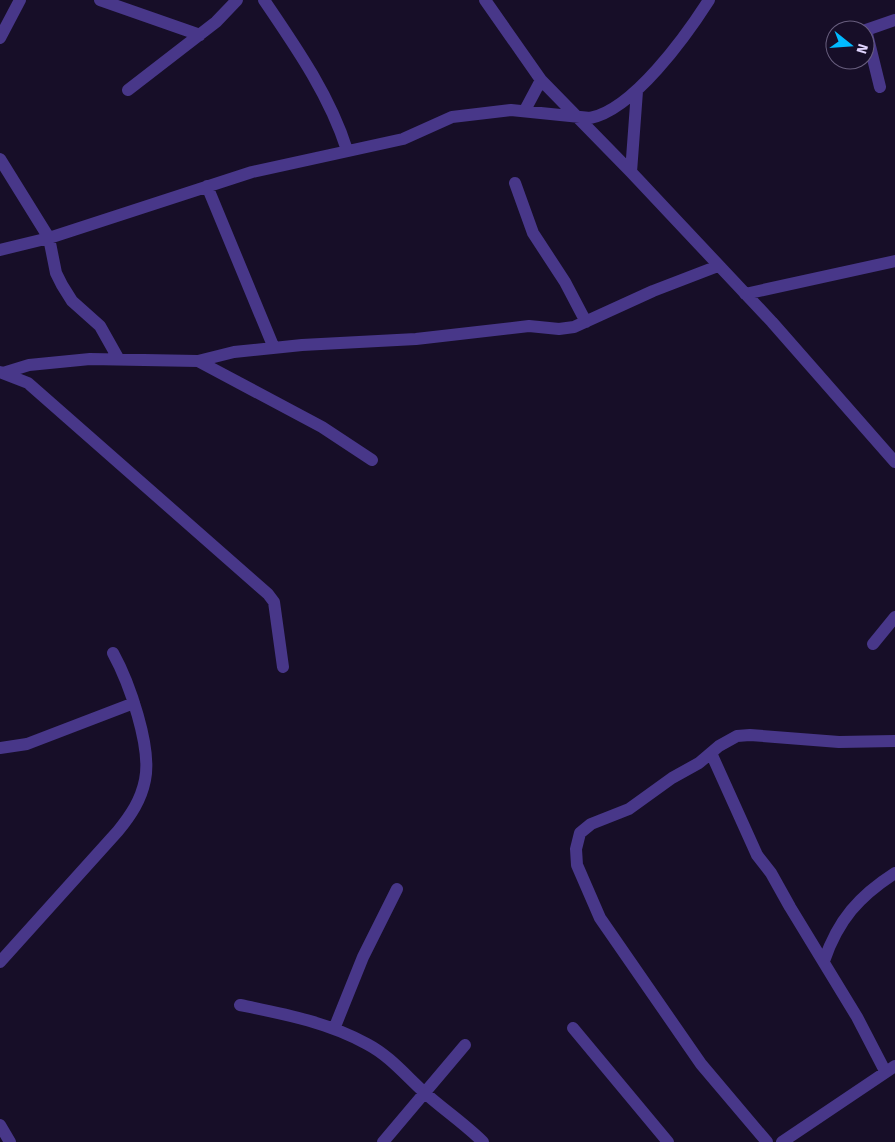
<svg xmlns="http://www.w3.org/2000/svg" width="895" height="1142" font-family="'Fira Sans',sans-serif">
<style>
.lines{fill:none;stroke-linecap:round;stroke-linejoin:round}
.minor{stroke:#483789;stroke-width:12}
</style>
<rect width="100%" height="100%" fill="#170e28"/>
<g class="lines">
<path class="minor" d="M100,0L200,35
M264,0C296,47 330,96 347,150
M485,0L541,80L631,172L772,322L895,462
M0,38L20,0
M880,87L866,30L895,20
M128,90L216,22L237,0
M525,110L541,80
M0,159L49,238L56,273L62,285L72,301L100,326L118,358
M631,172L637,91
M515,183L533,233L565,282L586,322
M207,186L274,348
M0,250L49,238L252,172L403,139L452,117L511,110L590,118C633,110 686,36 709,0
M745,294L895,261
M198,361L322,427L372,460
M0,372L28,383L268,594L274,602L283,667
M3,373L29,365L90,359L198,361L234,352L302,345L416,339L529,326L559,329L574,327L653,291L718,266
M873,644L895,617
M0,748L27,744L134,703
M711,753L757,855L771,873L790,907L857,1017L885,1071
M824,961C838,920 859,896 895,873
M0,962L118,831C131,815 141,800 145,780C152,747 129,682 113,653
M240,1005C284,1014 327,1022 367,1044C390,1056 406,1076 425,1093C444,1110 465,1124 483,1142
M573,1028L668,1142
M334,1029L363,957L397,889
M0,1125L10,1142
M383,1142L465,1045
M767,1142L701,1064L600,918L577,865L576,849L580,833L591,824L629,809L672,778L699,763L719,746L737,736L750,735L839,742L895,741
M782,1142L895,1066"/>
</g>
<g transform="translate(850 45) rotate(107)"><circle r="24" fill="#170e28" stroke="#685e7e"/>
<path d="M0-4L9 19L0 12L-9 19Z" fill="#01baff"/>
<text y="-8" font-size="14" font-weight="bold" text-anchor="middle" fill="#e1d5ff">N</text>
</g>
</svg>
